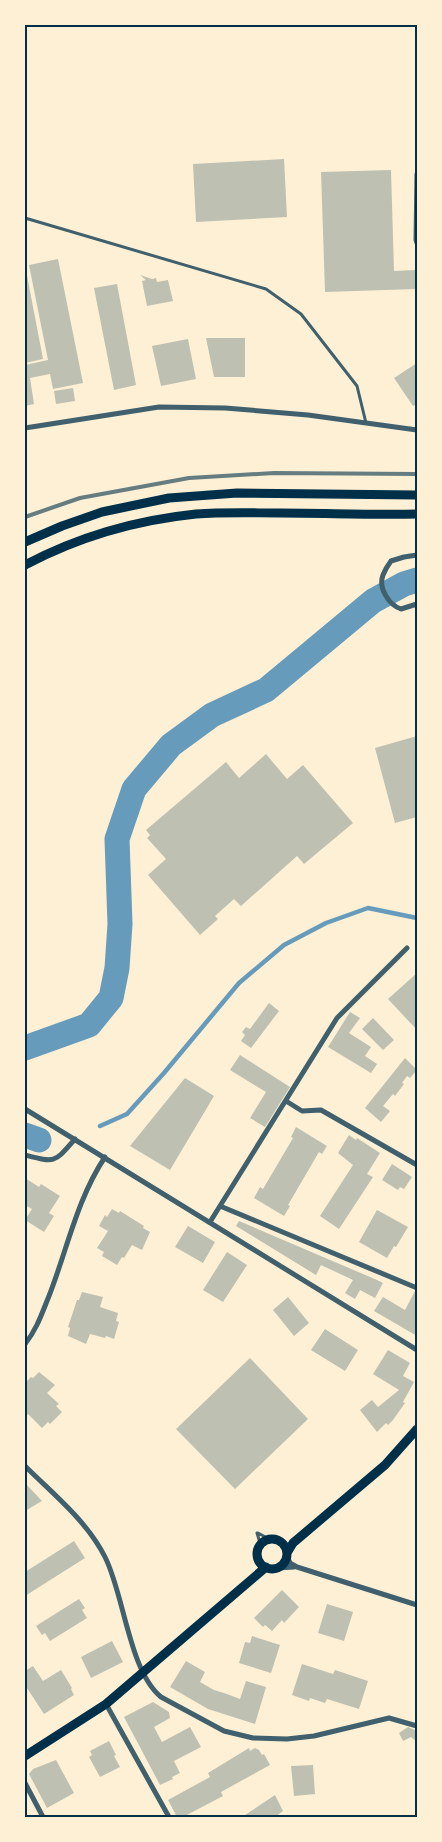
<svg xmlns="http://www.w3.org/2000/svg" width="442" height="1842" font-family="Roboto,sans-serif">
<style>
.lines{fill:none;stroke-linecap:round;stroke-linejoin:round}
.stream{stroke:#669bbc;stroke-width:4.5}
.river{stroke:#669bbc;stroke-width:25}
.building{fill:#bec0b2}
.service{stroke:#3f606c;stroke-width:3}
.minor{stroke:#3f606c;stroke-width:5}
.secondary{stroke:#003049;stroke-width:9}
.primary{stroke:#003049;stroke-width:9}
.rail{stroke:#657d81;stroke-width:4}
.neatline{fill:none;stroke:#003049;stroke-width:2}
</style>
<rect width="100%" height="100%" fill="#fdf0d5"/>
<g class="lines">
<path class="stream" d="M100,1126L127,1114L164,1073L239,983L284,945L326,923L368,908L417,918"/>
<path class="river" d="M25,1048L89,1025L111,998L117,968L120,924L117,839L134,789L171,745L212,715L266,690L373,601L404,584L417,580
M25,1135L39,1140"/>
</g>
<path class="building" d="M284,159L287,217L196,222L193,164Z
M391,170L394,271L415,270L416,289L325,292L321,172Z
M58,259L83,383L53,389L50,374L30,378L34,404L25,406V365L48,360L29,265Z
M25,265L43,359L25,363Z
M140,275L152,279L156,278L157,282L168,280L173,301L147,306L142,281L146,280Z
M117,284L136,385L114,390L94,288Z
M206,338H245V377H214Z
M188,339L196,379L161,386L152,346Z
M417,363V404L413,406L394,378Z
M73,388L75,401L56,404L54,391Z
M417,736V817L395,823L375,748Z
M266,754L287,779L303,765L353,823L304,864L297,856L241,906L234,899L215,916L218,919L200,935L148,875L166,859L147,838L150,835L146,830L226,762L239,778Z
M417,973V1030L388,999Z
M269,1003L279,1011L251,1048L241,1041L245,1035L242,1032L246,1027L250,1029Z
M350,1012L360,1018L349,1033L371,1047L365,1056L377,1064L371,1073L328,1047Z
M373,1018L394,1040L383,1050L362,1029Z
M240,1055L290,1087L265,1127L250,1118L266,1092L230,1070Z
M405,1058L417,1070L410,1078L407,1076L402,1083L404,1084L395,1096L393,1094L383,1106L390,1111L381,1122L365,1108Z
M185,1078L214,1096L170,1170L130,1146Z
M296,1127L327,1146L322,1154L319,1152L288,1205L290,1206L284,1216L254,1198L260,1187L263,1189L293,1138L291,1137Z
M349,1135L356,1140L357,1138L380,1153L367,1174L373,1177L339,1229L320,1216L353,1165L338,1153Z
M392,1164L412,1177L404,1189L400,1187L398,1190L382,1180Z
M25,1178L39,1187L41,1184L60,1196L49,1213L54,1216L44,1232L25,1220L32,1209L25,1205Z
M112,1209L119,1213L120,1211L144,1226L143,1228L150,1232L142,1250L132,1245L124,1258L122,1257L117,1265L102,1256L104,1252L97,1248L108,1231L99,1226L105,1215L107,1217Z
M377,1210L408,1227L396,1247L394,1246L387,1258L359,1242Z
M239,1221L377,1280L383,1283L375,1298L360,1290L355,1299L345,1293L353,1280L321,1265L316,1275L236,1226Z
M188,1226L215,1242L203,1263L175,1247Z
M227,1252L247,1265L223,1302L203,1290Z
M415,1291L417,1292V1336L374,1311L383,1297L405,1310Z
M82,1292L103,1297L100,1307L118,1313L116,1321L119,1322L114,1339L106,1336L105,1338L90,1334L86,1344L68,1336L70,1328L68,1327L77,1300H79Z
M288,1297L309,1323L294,1336L273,1310Z
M325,1329L358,1350L345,1371L311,1350Z
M388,1350L410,1363L403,1376L414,1382L403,1402L405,1403L393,1420L388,1425L386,1423L377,1432L360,1410L372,1400L378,1407L399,1390L373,1374Z
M250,1358L308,1419L235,1489L176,1429Z
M39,1372L55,1385L47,1393L59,1404L56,1406L62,1412L50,1424L48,1422L42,1428L28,1414L25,1417V1383L31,1377L33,1378Z
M25,1483L42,1501L25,1511Z
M74,1541L85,1558L25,1596V1572Z
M282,1590L299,1607L284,1623L282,1620L272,1631L265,1625L263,1627L254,1618Z
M79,1599L85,1608L82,1610L87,1618L50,1641L45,1633L42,1635L36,1626Z
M327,1604L353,1612L344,1641L318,1633Z
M252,1636L280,1645L271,1673L239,1663L245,1642L250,1643Z
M112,1641L123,1662L91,1678L81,1657Z
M186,1661L205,1672L200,1682L214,1690L227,1694L240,1699L246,1681L266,1687L255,1724L208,1709L170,1687Z
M302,1664L333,1674L335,1670L368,1681L359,1709L327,1699L325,1703L310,1698L309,1701L292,1695Z
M33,1666L43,1681L61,1670L72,1688L71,1689L74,1695L44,1714L25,1685V1671Z
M153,1702L169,1712L170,1718L154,1727L162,1742L190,1727L201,1747L174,1761L180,1773L172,1777L173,1779L160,1785L124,1717Z
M408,1727L417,1731V1742L411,1737L403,1741L399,1733Z
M109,1741L116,1755L114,1756L120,1767L100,1777L89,1757L92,1755L90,1751Z
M249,1748L250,1751L255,1748L259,1750L262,1755L264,1754L270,1765L221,1792L223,1796L183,1817H177L168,1800L210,1777L208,1773Z
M56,1760L74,1793L47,1808L29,1774L33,1769Z
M313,1765L315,1794L294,1796L291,1766Z
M275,1795L283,1811L275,1817H242Z"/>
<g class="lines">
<path class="service" d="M416,174L415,240L417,246
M25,218L266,289L301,314L357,386L366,423
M257,1533L260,1543L259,1548
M258,1533L271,1540"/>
<path class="minor" d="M25,428L159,407L225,408L308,415L417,430
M417,555L404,557L391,561C388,565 385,570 383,575C378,588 389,605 401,609L417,604
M286,1101L302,1111L321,1110L417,1165
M25,1109L417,1350
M25,1155C56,1163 54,1163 75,1139
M220,1206L417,1288
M210,1222L337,1018L407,948
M25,1344C37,1329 42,1313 49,1296C67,1250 77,1199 105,1157
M25,1466C53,1494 87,1521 105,1557C124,1594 129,1671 161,1697L224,1731L253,1738L287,1739L314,1736L389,1718L417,1726
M287,1556L290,1563L297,1567L417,1605
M278,1568L294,1567
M106,1704L169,1817
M25,1783L43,1817"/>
<path class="secondary" d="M257 1554a15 15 0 1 1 30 0a15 15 0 1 1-30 0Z
M287,1553L293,1543L385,1465L417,1429
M25,1756L106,1704L266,1567"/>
<path class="primary" d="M25,542L62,526L102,512L169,498L237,493L417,495
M25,565C78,537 137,520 196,514C224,512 252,513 280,513C325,513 371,515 417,514"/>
<path class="rail" d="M25,517L80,498L189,478L274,473L417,474"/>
</g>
<rect width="442" height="1842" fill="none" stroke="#fdf0d5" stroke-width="52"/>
<rect x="26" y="26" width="390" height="1790" class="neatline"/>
</svg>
